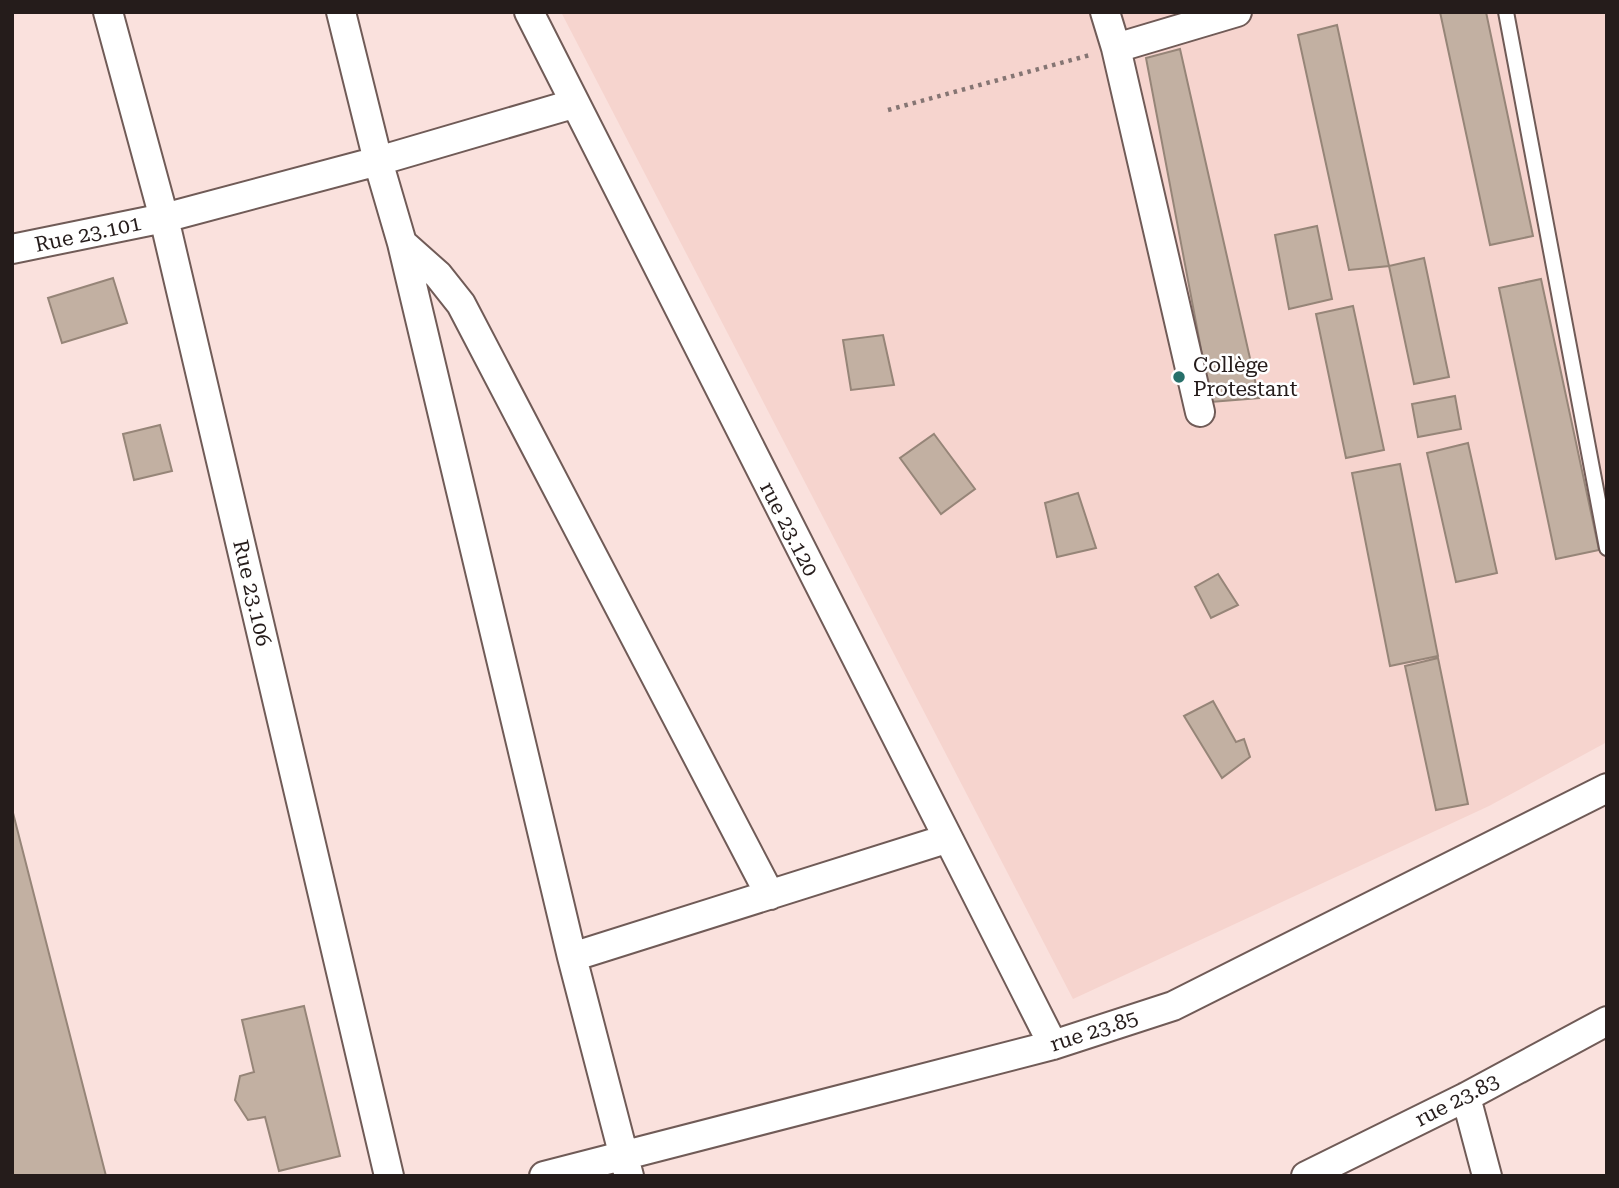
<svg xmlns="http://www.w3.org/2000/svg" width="1619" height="1188" font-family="'Roboto Serif',serif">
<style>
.built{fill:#f6d4ce}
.building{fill:#c2b0a2;stroke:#968578;stroke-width:2}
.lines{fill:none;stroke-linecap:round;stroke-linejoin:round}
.lane-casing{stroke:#705b57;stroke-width:18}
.street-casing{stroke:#705b57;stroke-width:32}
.path{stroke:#857573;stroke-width:4.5;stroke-dasharray:3.5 5;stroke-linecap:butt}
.lane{stroke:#fff;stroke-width:14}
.street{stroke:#fff;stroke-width:28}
.poi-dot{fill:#27706a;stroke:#fff;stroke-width:2.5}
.labels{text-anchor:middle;stroke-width:5;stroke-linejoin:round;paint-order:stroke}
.street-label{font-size:21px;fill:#251c1b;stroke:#fff}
.poi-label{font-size:21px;fill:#251c1b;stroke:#fff;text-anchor:start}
</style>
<rect width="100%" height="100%" fill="#fae1dd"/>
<path class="built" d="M561,12H1607V742L1489,806L1073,999Z"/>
<path class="building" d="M1440,12H1486L1533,236L1490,245Z
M1337,25L1389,266L1349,270L1298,35Z
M1180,49L1259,398L1211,402L1146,58Z
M1317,226L1332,299L1289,309L1275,235Z
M1424,258L1449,377L1414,384L1389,266Z
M113,278L127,323L62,343L48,298Z
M1541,279L1599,550L1556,559L1499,288Z
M1353,306L1384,450L1346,458L1316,314Z
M883,335L894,385L851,390L843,340Z
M1455,396L1461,429L1418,437L1412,404Z
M160,425L172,471L134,480L123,434Z
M934,434L975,489L941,514L900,458Z
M1468,443L1497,573L1456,582L1427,453Z
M1400,464L1438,656L1390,666L1352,473Z
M1078,493L1096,548L1057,557L1045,503Z
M1218,574L1238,605L1211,618L1195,587Z
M1438,658L1468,804L1436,810L1405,666Z
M1213,701L1236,742L1244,739L1250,757L1222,778L1184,716Z
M12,809L106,1176H12Z
M304,1006L340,1156L279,1171L265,1117L248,1120L235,1100L240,1076L254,1072L242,1020Z"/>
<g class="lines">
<g class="lane-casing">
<path id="lane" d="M1506,12L1607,548"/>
</g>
<g class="street-casing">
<path id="street" d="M108,12L164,218L389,1176
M341,12L378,161L402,243L572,957L629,1176
M529,12L1053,1045
M1105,12L1116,48L1200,412
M1116,48L1237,12
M402,243L438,275L461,304L770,895
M12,249L164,218L378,161L573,104
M572,957L946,839
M1466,1097L1487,1176
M544,1176L1053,1045L1173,1006L1607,788
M1306,1176L1466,1097L1607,1021"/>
</g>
<path class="path" d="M888,110L1090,55"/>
<use href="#lane" class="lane"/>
<use href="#street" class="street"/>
</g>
<circle class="poi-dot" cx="1179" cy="377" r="7"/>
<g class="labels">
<g class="street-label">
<text transform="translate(88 234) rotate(-12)" y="7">Rue 23.101</text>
<text transform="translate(789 529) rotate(63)" y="7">rue 23.120</text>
<text transform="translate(252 593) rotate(77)" y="7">Rue 23.106</text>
<text transform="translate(1094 1031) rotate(-18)" y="7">rue 23.85</text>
<text transform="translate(1457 1100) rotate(-27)" y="7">rue 23.83</text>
</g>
<g class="poi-label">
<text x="1193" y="372">Collège<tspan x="1193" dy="24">Protestant</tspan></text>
</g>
</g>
<rect width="1619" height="1188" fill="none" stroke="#251c1b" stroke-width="28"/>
</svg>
